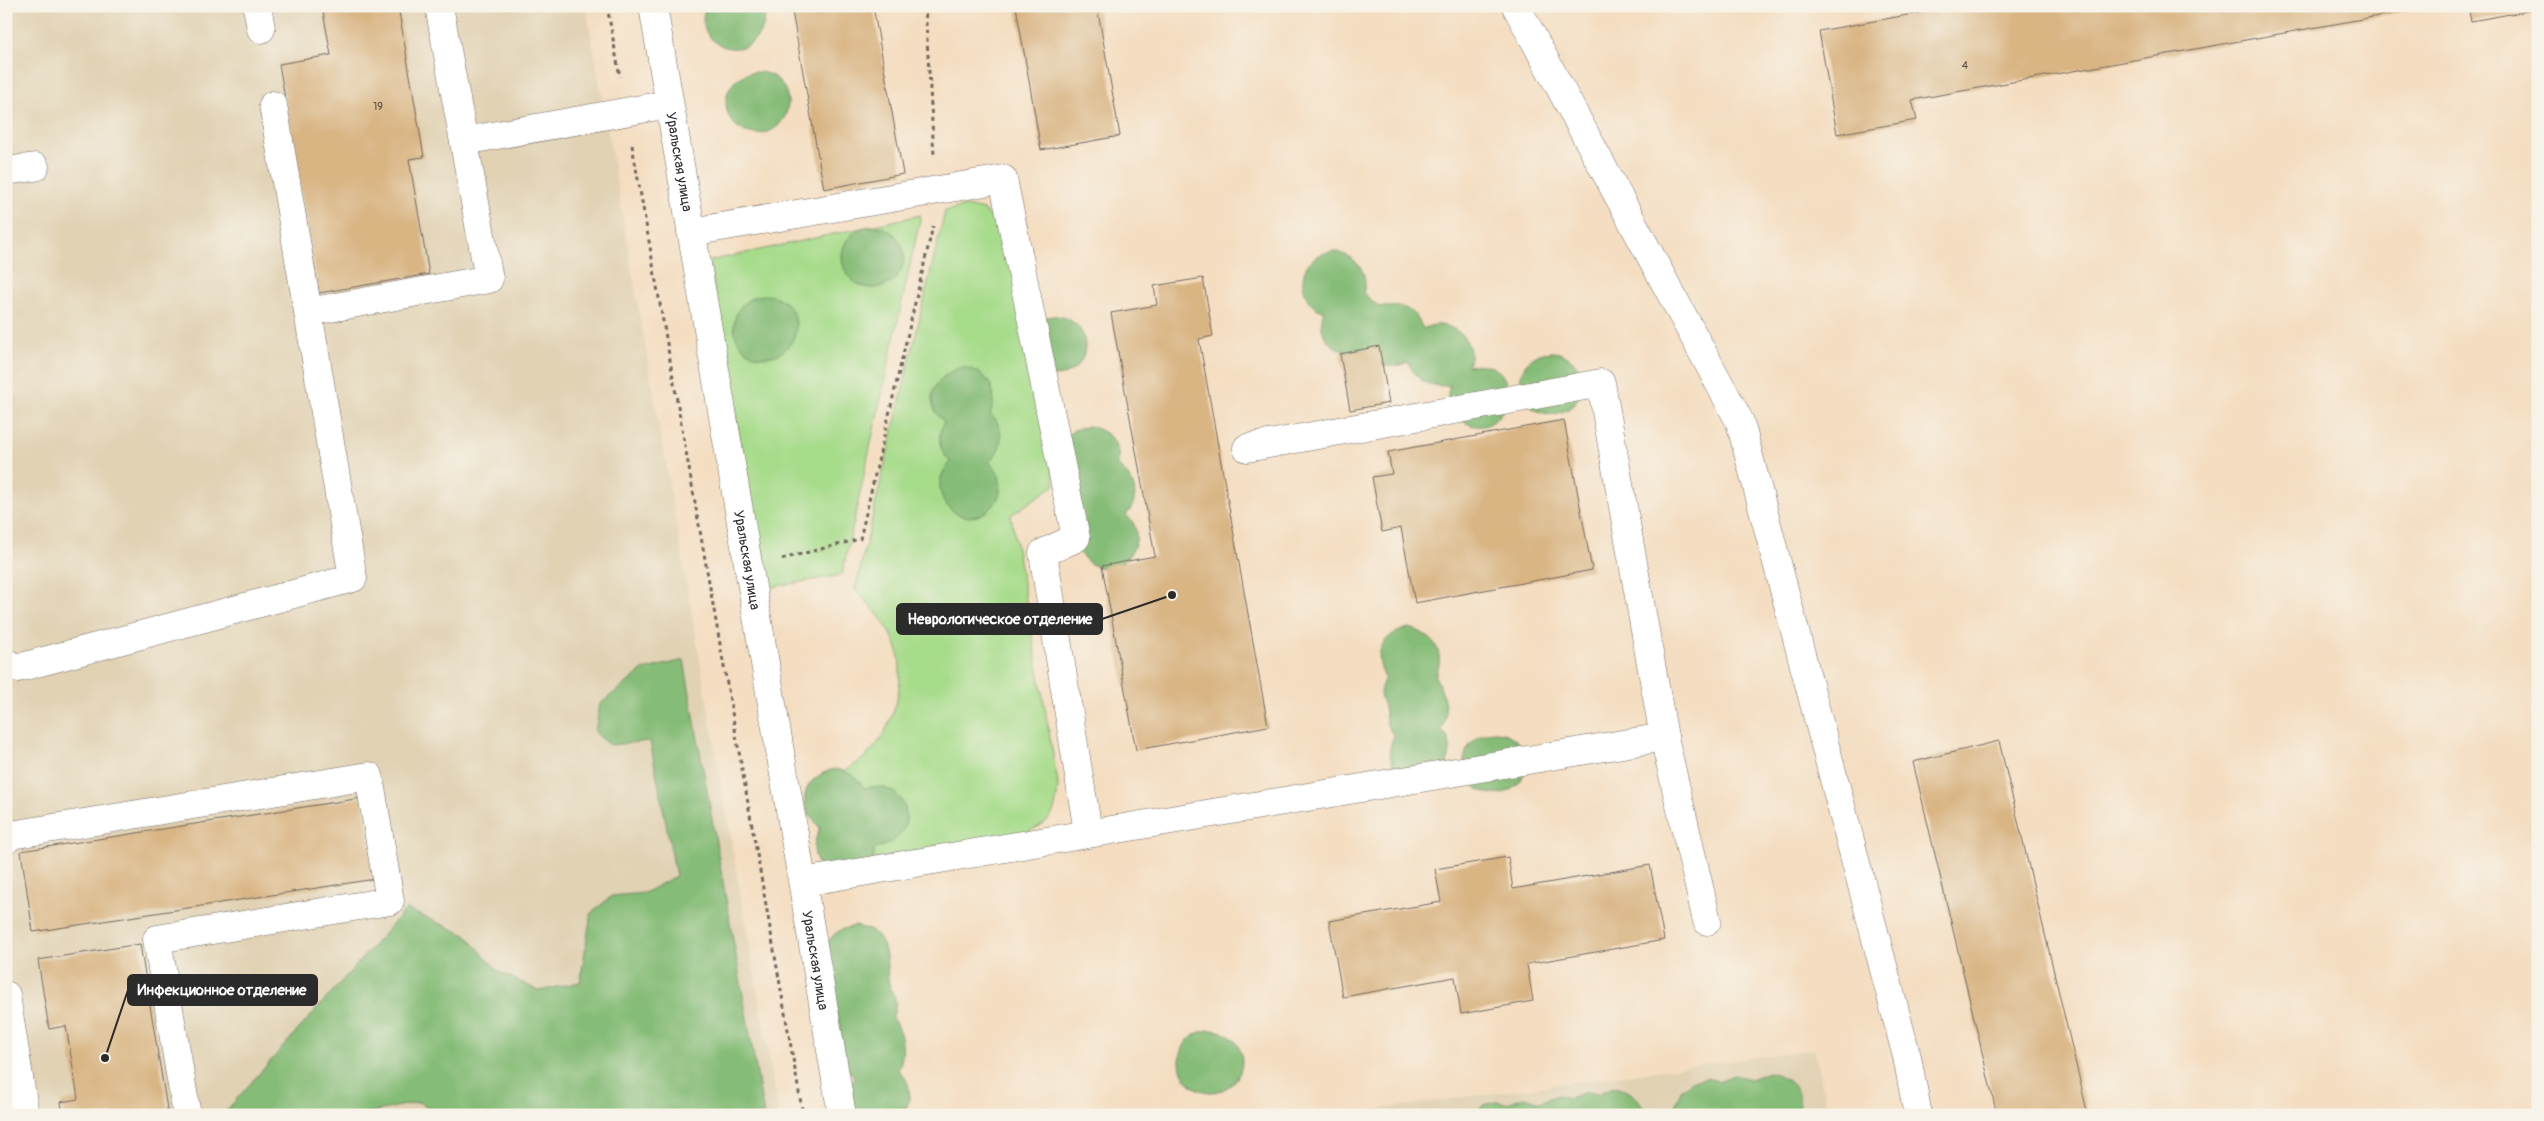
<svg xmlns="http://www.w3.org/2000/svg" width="2544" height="1121" font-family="Pangolin,sans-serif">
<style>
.built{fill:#e1d2b4}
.green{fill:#a7dc8b;stroke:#69845b}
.forest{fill:#85bc77;stroke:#587451}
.building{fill:#d9b584}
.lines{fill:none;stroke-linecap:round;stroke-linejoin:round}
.minor-casing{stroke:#71695f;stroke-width:29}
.path{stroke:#71695f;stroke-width:3;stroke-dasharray:4 4;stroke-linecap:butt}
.minor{stroke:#fff;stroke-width:28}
.labels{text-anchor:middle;stroke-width:5;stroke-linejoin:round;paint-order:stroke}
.number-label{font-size:11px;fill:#564e41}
.street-label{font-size:14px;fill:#2b2b2b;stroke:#f7f3e8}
.leader{fill:none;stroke:#2b2b2b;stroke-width:2}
.callout-dot{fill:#2b2b2b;stroke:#f7f3e8;stroke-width:2}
.callout{fill:#2b2b2b;stroke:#2b2b2b;stroke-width:2}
.callout-label{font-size:15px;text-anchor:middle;font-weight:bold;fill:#fff}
</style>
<rect width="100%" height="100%" fill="#f7f3e8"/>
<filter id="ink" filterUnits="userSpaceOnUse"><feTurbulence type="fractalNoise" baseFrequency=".02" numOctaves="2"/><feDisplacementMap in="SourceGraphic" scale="10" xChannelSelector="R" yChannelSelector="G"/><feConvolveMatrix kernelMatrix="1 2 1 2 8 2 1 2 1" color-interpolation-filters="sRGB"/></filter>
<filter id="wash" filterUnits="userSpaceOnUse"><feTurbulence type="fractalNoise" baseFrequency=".0096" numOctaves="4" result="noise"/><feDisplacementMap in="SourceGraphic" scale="20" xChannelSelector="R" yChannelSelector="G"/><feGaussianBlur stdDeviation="1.12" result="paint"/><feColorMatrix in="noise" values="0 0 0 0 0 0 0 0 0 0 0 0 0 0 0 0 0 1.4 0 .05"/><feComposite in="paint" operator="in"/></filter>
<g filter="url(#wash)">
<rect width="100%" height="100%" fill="#f4ddc0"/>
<path class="built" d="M6,6H586L779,1115H6Z
M1814,1049L1829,1115H1336Z"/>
<path class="green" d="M966,206L983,210L1004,228L1055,485L1011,515L1058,783C1056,817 1052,822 1020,835L826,867L811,787C830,778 859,766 873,749C894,724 905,685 898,652C893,630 871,605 855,590L945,211Z
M921,215L842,575L766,588L709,261Z"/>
<path class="forest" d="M706,6H762C765,13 766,22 762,29C745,67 690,43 706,6Z
M726 103a31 31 0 1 1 62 0a31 31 0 1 1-62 0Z
M842 257a31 31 0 1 1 62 0a31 31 0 1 1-62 0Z
M1334,251C1353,255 1371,271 1363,293L1379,307C1400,302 1415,309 1423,329C1447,315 1479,339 1468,366C1535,352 1506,459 1456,416C1448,409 1446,395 1450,385C1429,389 1416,380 1408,362C1404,364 1399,366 1394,366C1382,367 1334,350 1328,341C1321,333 1320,321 1324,311C1303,307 1297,278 1309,263C1316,255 1324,253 1334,251Z
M734 326a31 31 0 1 1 62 0a31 31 0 1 1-62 0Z
M1025 346a30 30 0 1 1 60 0a30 30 0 1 1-60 0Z
M1520 383a31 31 0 1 1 62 0a31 31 0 1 1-62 0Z
M963,367C988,372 1000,390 990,414C1006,427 1003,450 989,462C998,469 1001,477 1000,489C1000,497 995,504 990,509C958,535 921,490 951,462C938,451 937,436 944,422C919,400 937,373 963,367Z
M1088,426C1109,431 1121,443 1118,466C1134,478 1142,498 1126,515C1160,542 1103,600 1075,545L1064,438L1074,430Z
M1409,628C1433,634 1447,652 1435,676C1443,692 1450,712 1442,730C1454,742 1451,756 1444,770L1396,771C1389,758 1388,749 1394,735C1387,729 1386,722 1385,713C1383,696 1375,698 1385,678C1372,652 1382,635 1409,628Z
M684,660L764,1115H438L419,1102L358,1115H227L226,1111L406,909L466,935L498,971L539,991L580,982L591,913L612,896L644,893L676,876L650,741L609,745L595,732L600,704L643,670Z
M1464 763a31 31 0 1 1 62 0a31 31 0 1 1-62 0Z
M835,769C849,772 857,776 864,788C912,777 924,841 874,848V855L869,867L820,868C812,853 812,842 821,828C794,805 802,777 835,769Z
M855,926C864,928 874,930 879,938C890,952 885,972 890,988C891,991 894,994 895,998C896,1005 895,1012 892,1018C903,1033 906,1053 898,1070C912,1081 913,1100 902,1115L855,1114L849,1087L854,1076L848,1071L838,1031L841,1026C832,1009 819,953 831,938C837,930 846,928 855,926Z
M1180 1061a31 31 0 1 1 62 0a31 31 0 1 1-62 0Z
M1768,1072C1788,1076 1807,1092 1797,1115H1676V1103L1681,1090L1692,1081L1706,1078L1718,1081L1735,1075L1750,1079Z
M1614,1087C1630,1091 1642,1097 1645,1115H1473L1484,1105L1497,1102L1507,1103L1525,1097L1540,1102L1558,1095L1569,1098L1586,1092L1597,1094Z"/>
<g id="blocks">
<path class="building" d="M322,6H398L424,157L409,159L429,274L319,293L279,64L331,55Z
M791,6H873L903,174L824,189Z
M1016,6H1097L1120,136L1041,150Z
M1957,6H2429V7L1912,100L1917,120L1837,134L1819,31Z
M2468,6H2538V9L2471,21Z
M1203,278L1213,336L1199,339L1268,726L1136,750L1102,566L1155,556L1111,313L1157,305L1154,286Z
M1379,346L1389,403L1350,410L1340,354Z
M1564,420L1592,570L1415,603L1401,528L1382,532L1372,477L1392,474L1388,452Z
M1999,741L2088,1115H1997L1913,762Z
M362,798L375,879L33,932L21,851Z
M1508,857L1513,889L1650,865L1664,940L1527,964L1533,1001L1461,1014L1455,977L1343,997L1329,921L1441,902L1435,869Z
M140,944L168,1115H63L61,1102L78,1099L66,1026L49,1029L38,960Z"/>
</g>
</g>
<g filter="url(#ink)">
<use href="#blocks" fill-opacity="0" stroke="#71695f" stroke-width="1"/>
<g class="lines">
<g class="minor-casing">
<g id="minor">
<path d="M257,6L261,29"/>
<path id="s1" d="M653,6L842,1115"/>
<path d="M1516,6L1740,422L1907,1057L1918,1115"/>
<path d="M464,141L669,104"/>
<path d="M6,171L35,167"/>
<path d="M691,232L1003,179L1076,538L1043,553L1088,832"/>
<path d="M308,312L489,279L439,6"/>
<path d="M1247,448L1601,383L1664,737L1707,921"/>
<path d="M6,663L18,668L353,578L273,105"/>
<path d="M6,840L11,835L369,776L390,901L157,939L187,1115"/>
<path d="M803,882L1664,737"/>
<path d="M6,995L25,1115"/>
</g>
</g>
<path class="path" d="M607,6L620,77
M925,6L934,155
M632,145L803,1115
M782,559L860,539L933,226"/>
<use href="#minor" class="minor"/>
</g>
</g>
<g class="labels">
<g class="number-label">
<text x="1965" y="69">4</text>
<text x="378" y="110">19</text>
</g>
<g class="street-label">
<text dy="5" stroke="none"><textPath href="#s1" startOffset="158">Уральская улица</textPath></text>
<text dy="5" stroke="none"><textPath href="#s1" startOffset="562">Уральская улица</textPath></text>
<text dy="5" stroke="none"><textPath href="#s1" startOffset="968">Уральская улица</textPath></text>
</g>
</g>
<path class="leader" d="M1172 595L1102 619M105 1058L128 990"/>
<g class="callout-dot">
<circle cx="1172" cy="595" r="5"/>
<circle cx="105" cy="1058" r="5"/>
</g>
<g class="callout">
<rect x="897" y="604" width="205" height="30" rx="5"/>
<rect x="128" y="975" width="189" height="30" rx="5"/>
</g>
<g class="callout-label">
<text x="1000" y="624">Неврологическое отделение</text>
<text x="222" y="995">Инфекционное отделение</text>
</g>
<rect width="2544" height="1121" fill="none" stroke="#f7f3e8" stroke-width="25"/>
</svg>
